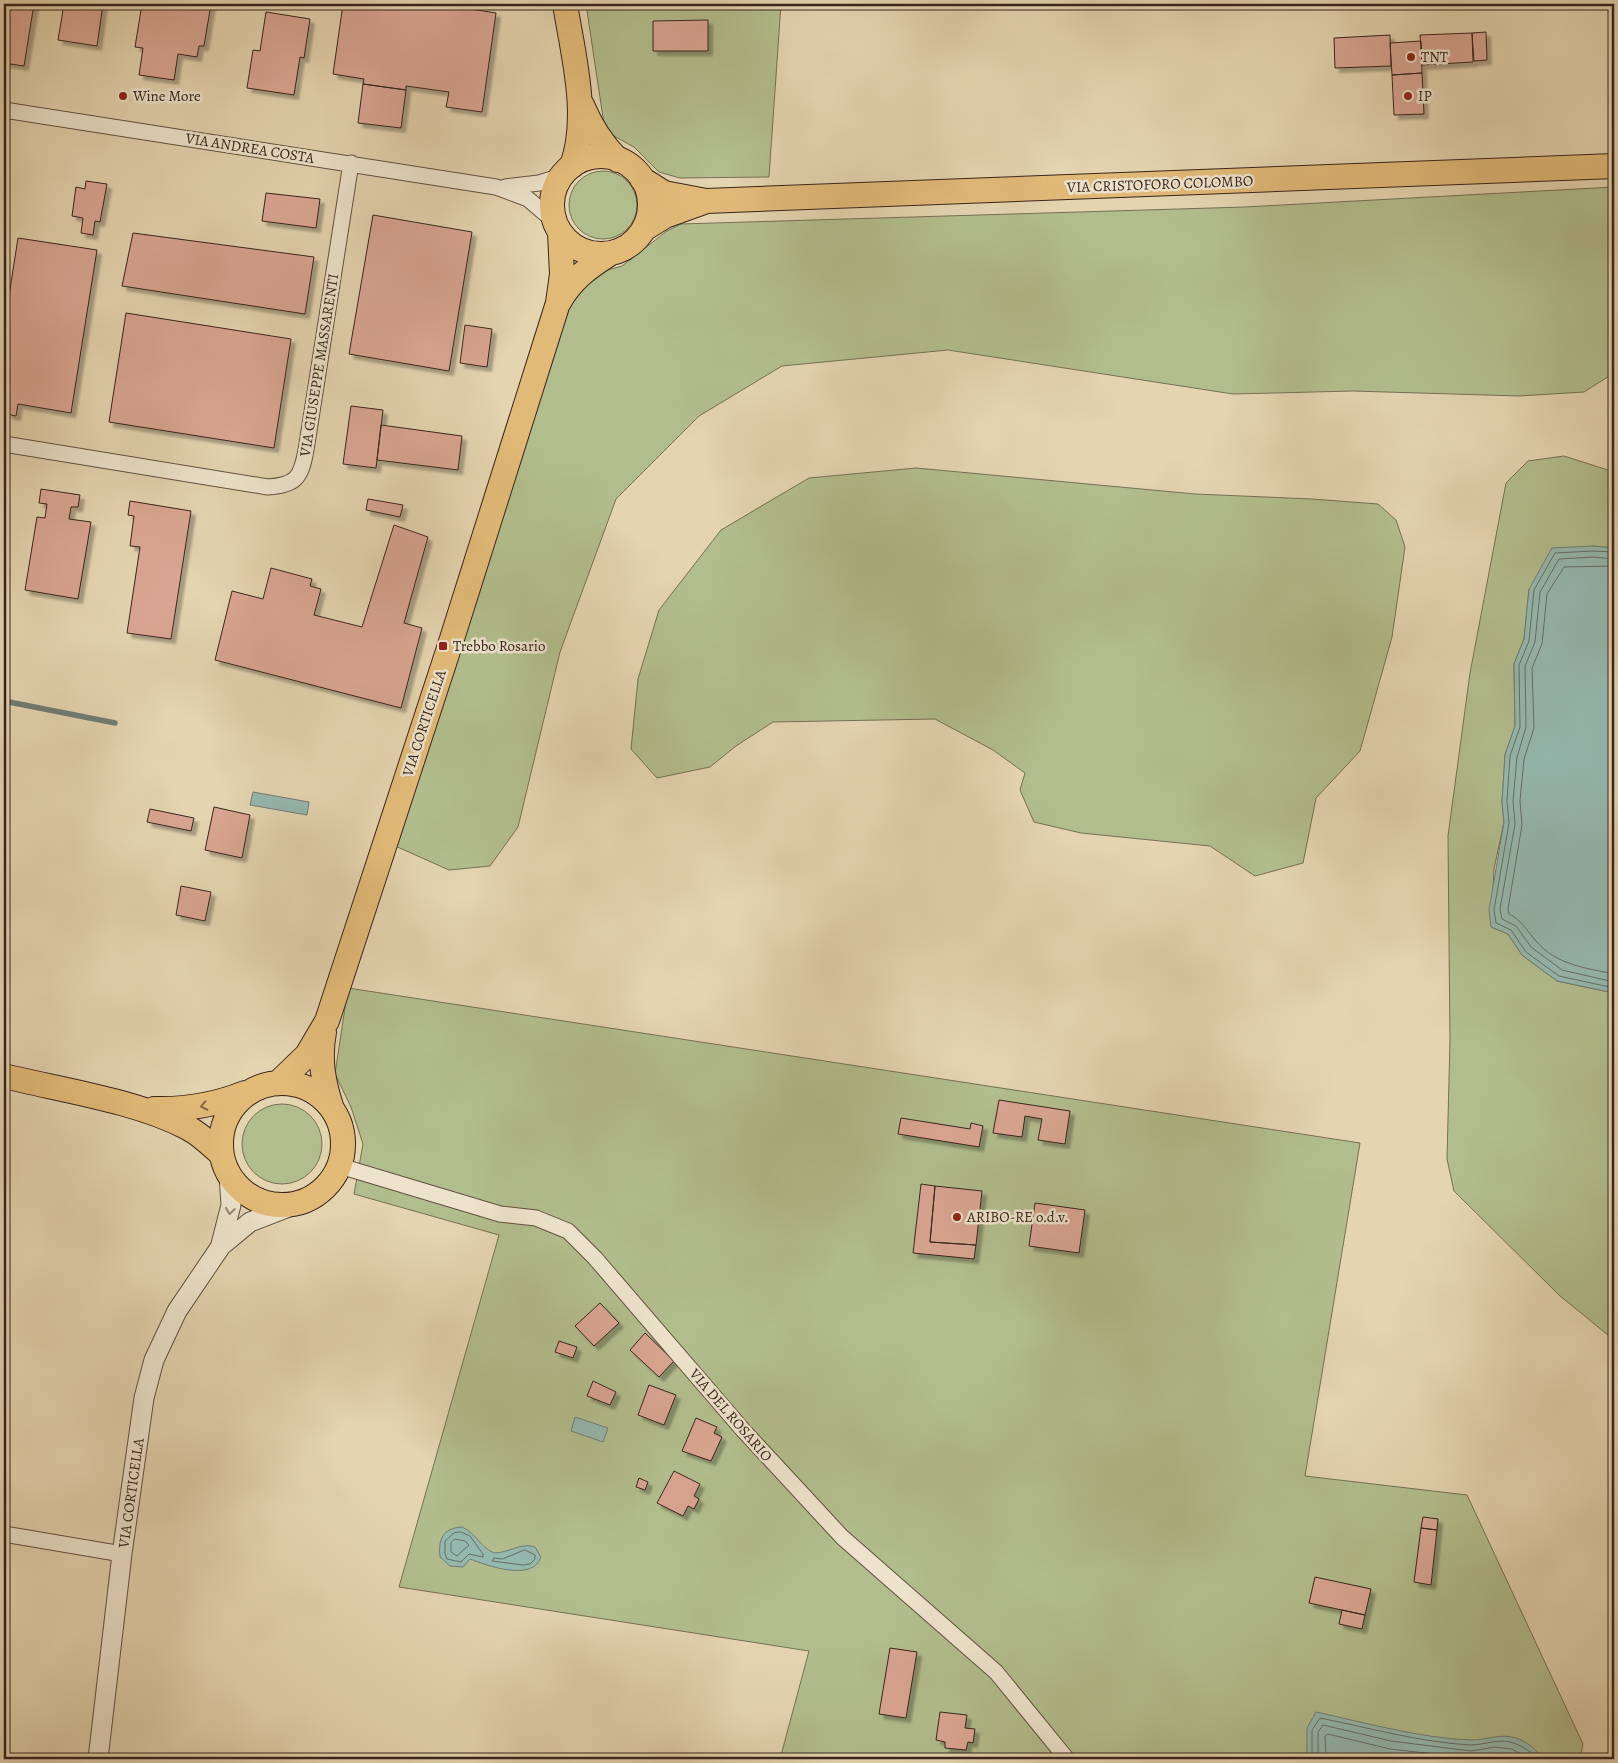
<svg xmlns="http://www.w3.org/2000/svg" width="1618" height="1763" font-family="Alegreya,serif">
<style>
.green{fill:#b2bd8d;stroke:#757054}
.water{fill:#95b8af;stroke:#707d74}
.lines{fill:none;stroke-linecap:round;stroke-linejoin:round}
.shore{stroke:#666e66;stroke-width:1}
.stream{stroke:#707d74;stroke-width:5.5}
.building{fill:#d9a592;stroke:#38241c;filter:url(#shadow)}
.minor-casing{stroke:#635041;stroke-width:17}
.tertiary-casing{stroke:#635041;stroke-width:21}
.primary-casing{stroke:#38241c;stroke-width:26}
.minor{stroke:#ede3cc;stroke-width:15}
.tertiary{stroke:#ede3cc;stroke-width:19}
.primary{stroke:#e2ba78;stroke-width:24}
.oneway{stroke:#846845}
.oneway2{stroke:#928474}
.poi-dot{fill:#8f2418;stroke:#ede3cc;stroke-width:2}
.labels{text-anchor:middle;stroke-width:5;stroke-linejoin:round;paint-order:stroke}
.poi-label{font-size:15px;fill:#38241c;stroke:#ede3cc;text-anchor:start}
.street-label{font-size:15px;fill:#38241c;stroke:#ede3cc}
</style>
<defs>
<filter id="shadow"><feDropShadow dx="4.5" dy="4.5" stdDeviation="1" flood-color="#0004"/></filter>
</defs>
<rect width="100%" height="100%" fill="#e4d4b0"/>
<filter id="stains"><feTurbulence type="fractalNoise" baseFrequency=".004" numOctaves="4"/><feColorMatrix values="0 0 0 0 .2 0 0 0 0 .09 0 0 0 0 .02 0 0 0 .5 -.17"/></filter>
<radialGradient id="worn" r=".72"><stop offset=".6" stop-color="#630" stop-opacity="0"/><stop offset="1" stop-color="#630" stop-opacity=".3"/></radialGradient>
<path class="green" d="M586,4H781L769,177L680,178L659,172L634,147L605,131Z
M569 205a34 34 0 1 1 68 0a34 34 0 1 1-68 0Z
M1614,187V373L1584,392L1519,396L1353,391L1233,394L948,350L782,366L699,416L616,499L560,652L518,827L490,866L449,870L393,845L566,315L579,289L604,271L622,266L667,231L681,224L1245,207Z
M1564,456L1614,472V548L1593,546L1529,589L1524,639L1514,664L1515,726L1505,755L1502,802L1504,822L1494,869L1491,927L1508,934L1522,955L1557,981L1614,993V1340L1559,1295L1454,1191L1447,1159L1450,1040L1448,836L1470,673L1506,483L1528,461Z
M916,468L1195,494L1312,499L1378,504L1396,520L1405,547L1392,637L1360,751L1316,798L1303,863L1255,876L1210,846L1081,833L1034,822L1020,790L1025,773L993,750L935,719L773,722L736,746L710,767L657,778L631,749L638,679L659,610L721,530L809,478Z
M348,988L1360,1143L1305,1476L1467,1495L1583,1744L1580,1759H780L809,1651L399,1587L499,1235L354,1194L363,1144L351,1107L335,1074Z
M242 1144a40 40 0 1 1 80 0a40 40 0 1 1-80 0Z"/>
<path class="water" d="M1593,546L1614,548V993L1557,981L1522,955L1508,934L1491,927L1489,910L1504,822L1502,802L1505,755L1515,726L1514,664L1524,639L1529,589L1552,548Z
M253,792L309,802L307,815L250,805Z
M575,1417L608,1428L603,1442L571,1431Z
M462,1527C477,1534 480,1547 494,1553C509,1553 521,1542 535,1547L541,1557C533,1582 488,1566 470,1559L463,1567L450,1566L440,1557C438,1539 443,1528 462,1527Z
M1316,1712C1367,1723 1419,1738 1471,1740C1487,1740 1500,1733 1516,1738C1526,1741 1538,1750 1542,1759H1307V1728Z"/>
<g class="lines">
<path class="shore" d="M1614,552L1593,551L1555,553L1534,590L1529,641L1519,665L1520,727L1510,756L1507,801L1509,823L1494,910L1496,923L1511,930L1526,952L1559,976L1614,988
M1614,559L1593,557L1559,559L1540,592L1535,642L1525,666L1526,727L1517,757L1513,801L1515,824L1500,909L1502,919L1516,926L1531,947L1562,970L1614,982
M1614,566L1564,567L1547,594L1542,644L1532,668L1534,728L1524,759L1520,801L1522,825L1508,909L1509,914C1523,921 1526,930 1536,941C1556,965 1586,968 1614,974
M461,1532L470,1536L483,1554V1557L469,1554L461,1562L447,1559L445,1554V1541L454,1533Z
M455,1539L465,1541L469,1545L457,1556L451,1552V1543Z
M525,1550L535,1555V1559L530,1564L523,1565L492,1561L494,1558L502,1559Z
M1312,1759V1730L1320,1718C1370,1728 1419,1742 1470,1745C1486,1745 1500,1737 1516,1744C1522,1746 1534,1753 1536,1759
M1318,1759V1732L1323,1725L1391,1741L1471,1751L1495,1747L1512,1749L1529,1759
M1326,1759L1325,1736L1328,1734L1390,1749L1471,1758L1496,1754L1515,1759"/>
<path class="stream" d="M4,701L115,723"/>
</g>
<path class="building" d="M4,4H34L24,66L4,63Z
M64,4H103L97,46L58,40Z
M142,4H211L204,46H199L197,57L178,54L174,80L139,75L143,48L135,47Z
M343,4H439L496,13L482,112L446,107L449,92L406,86V90L363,84L364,79L333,74Z
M266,12L310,19L304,58L300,57L294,95L247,88L253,50L260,51Z
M708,20V51H653V21Z
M1486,32L1487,60L1474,61L1472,33Z
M1472,33L1473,62L1422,65L1420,35Z
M1390,35L1391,66L1335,68L1334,38Z
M1421,41L1422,73L1392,75L1390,43Z
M1422,73L1424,114L1394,115L1392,75Z
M363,84L406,90L401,128L358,123Z
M86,181L107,184L100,222L95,221L93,235L81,233L83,218L72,216L76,187L85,189Z
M266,193L320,199L316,228L262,221Z
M373,215L472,232L449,371L349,354Z
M133,233L314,257L305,314L122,286Z
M18,238L97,250L71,413L18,404L16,416L7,414L9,403L4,402V328Z
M126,313L291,339L274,448L109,422Z
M465,325L492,329L487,367L460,363Z
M351,406L383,410L376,468L343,464Z
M381,425L462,436L458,470L377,460Z
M41,489L80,495L78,507H71L69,519L91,522L78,599L25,590L37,517L45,518L47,504L39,503Z
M368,499L403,505L400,517L366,510Z
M130,501L191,511L171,639L127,633L140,547L130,546L134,516L128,515Z
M394,525L428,537L404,623L422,628L401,708L215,660L232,591L263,599L271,568L312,579L310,586L321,589L314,615L362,627Z
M214,807L250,815L242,858L205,850Z
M150,809L194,818L191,831L147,822Z
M181,886L211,892L205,921L176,915Z
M999,1100L1070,1111L1065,1144L1038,1140L1042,1119L1025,1116L1022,1137L993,1133Z
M901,1118L970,1129L971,1123L983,1126L979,1147L898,1134Z
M921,1184L935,1186L930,1242L976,1245L974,1259L913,1253Z
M935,1186L982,1191L976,1245L930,1242Z
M1035,1203L1085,1210L1079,1253L1029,1246Z
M600,1303L619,1323L594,1346L575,1326Z
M645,1333L674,1361L659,1377L630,1350Z
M559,1341L577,1347L573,1358L555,1352Z
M593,1381L616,1392L610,1405L587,1396Z
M649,1385L676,1395L664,1425L638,1415Z
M696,1418L717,1427L714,1433L722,1437L711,1461L682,1451Z
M674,1471L700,1484L694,1496L699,1499L694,1509L688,1506L683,1516L657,1503Z
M639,1478L648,1482L645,1490L636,1487Z
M1423,1517L1438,1519L1437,1530L1421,1528Z
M1421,1528L1437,1530L1431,1585L1414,1582Z
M1315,1577L1371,1589L1365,1615L1309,1603Z
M1342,1610L1365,1615L1362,1629L1339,1624Z
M890,1648L917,1652L906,1718L879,1714Z
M940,1712L967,1715L965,1728L975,1729L973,1743L968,1742L966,1750L945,1748V1742L936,1740Z"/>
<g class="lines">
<g class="minor-casing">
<path id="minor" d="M4,110L496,187L528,199L555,222
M505,187L539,183L562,176
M4,444L268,487C296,485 301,478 306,450L351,163
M340,1166L500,1214L536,1218L568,1231L595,1258L743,1430L842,1537L996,1672L1067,1759
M4,1534L122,1554"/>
</g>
<g class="tertiary-casing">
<path id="tertiary" d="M221,1244L231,1205L229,1175
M98,1759L122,1554L144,1398L154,1360L177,1311L221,1246L250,1222L294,1205"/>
</g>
<g class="primary-casing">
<path id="primary" d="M565,4C573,55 590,116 572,166
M582,105C591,127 601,143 618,160
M552 205a49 49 0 1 1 98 0a49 49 0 1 1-98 0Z
M642,179L664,193L706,201L1614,166
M644,229L665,216L704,202
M559,302C572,279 589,267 611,253
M324,1032C319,1059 323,1081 331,1106
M4,1076C61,1090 137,1101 188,1128C200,1134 211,1145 221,1154
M279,1082L307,1055L327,1021L450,645L558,303L562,274L560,233
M221 1144a61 61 0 1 1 122 0a61 61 0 1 1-122 0Z
M154,1109C186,1110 215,1105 245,1093"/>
</g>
<use href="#minor" class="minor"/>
<use href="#tertiary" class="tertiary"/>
<use href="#primary" class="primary"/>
</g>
<defs><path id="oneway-chevron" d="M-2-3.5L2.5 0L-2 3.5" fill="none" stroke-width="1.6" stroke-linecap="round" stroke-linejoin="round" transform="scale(1.25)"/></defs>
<use class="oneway" href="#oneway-chevron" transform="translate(204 1106) rotate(168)"/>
<use class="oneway2" href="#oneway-chevron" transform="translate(230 1211) rotate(98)"/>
<g class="poi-dot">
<circle cx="1411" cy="57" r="5"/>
<circle cx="123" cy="96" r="5"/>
<circle cx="1408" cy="96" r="5"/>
<rect x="438" y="641" width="10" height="10" rx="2.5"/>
<circle cx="957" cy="1217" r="5"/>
</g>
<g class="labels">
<g class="poi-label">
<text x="1421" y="62">TNT</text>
<text x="133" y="101">Wine More</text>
<text x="1418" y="101">IP</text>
<text x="453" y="651">Trebbo Rosario</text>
<text x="967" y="1222">ARIBO-RE o.d.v.</text>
</g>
<g class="street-label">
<text transform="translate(250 148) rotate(9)" y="5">VIA ANDREA COSTA</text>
<text transform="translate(1160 184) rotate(-2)" y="5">VIA CRISTOFORO COLOMBO</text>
<text transform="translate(319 365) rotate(-81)" y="5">VIA GIUSEPPE MASSARENTI</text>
<text transform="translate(424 723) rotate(-72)" y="5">VIA CORTICELLA</text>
<text transform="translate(731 1415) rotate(49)" y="5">VIA DEL ROSARIO</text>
<text transform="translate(131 1493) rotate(-82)" y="5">VIA CORTICELLA</text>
</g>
</g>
<rect width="1618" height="1763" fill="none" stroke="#e4d4b0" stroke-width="20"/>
<rect x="5" y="5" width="1608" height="1753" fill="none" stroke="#38241c" stroke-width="2.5"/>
<rect x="10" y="10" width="1598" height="1743" fill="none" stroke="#38241c"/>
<rect width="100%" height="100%" filter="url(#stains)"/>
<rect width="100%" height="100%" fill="url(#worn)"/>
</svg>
